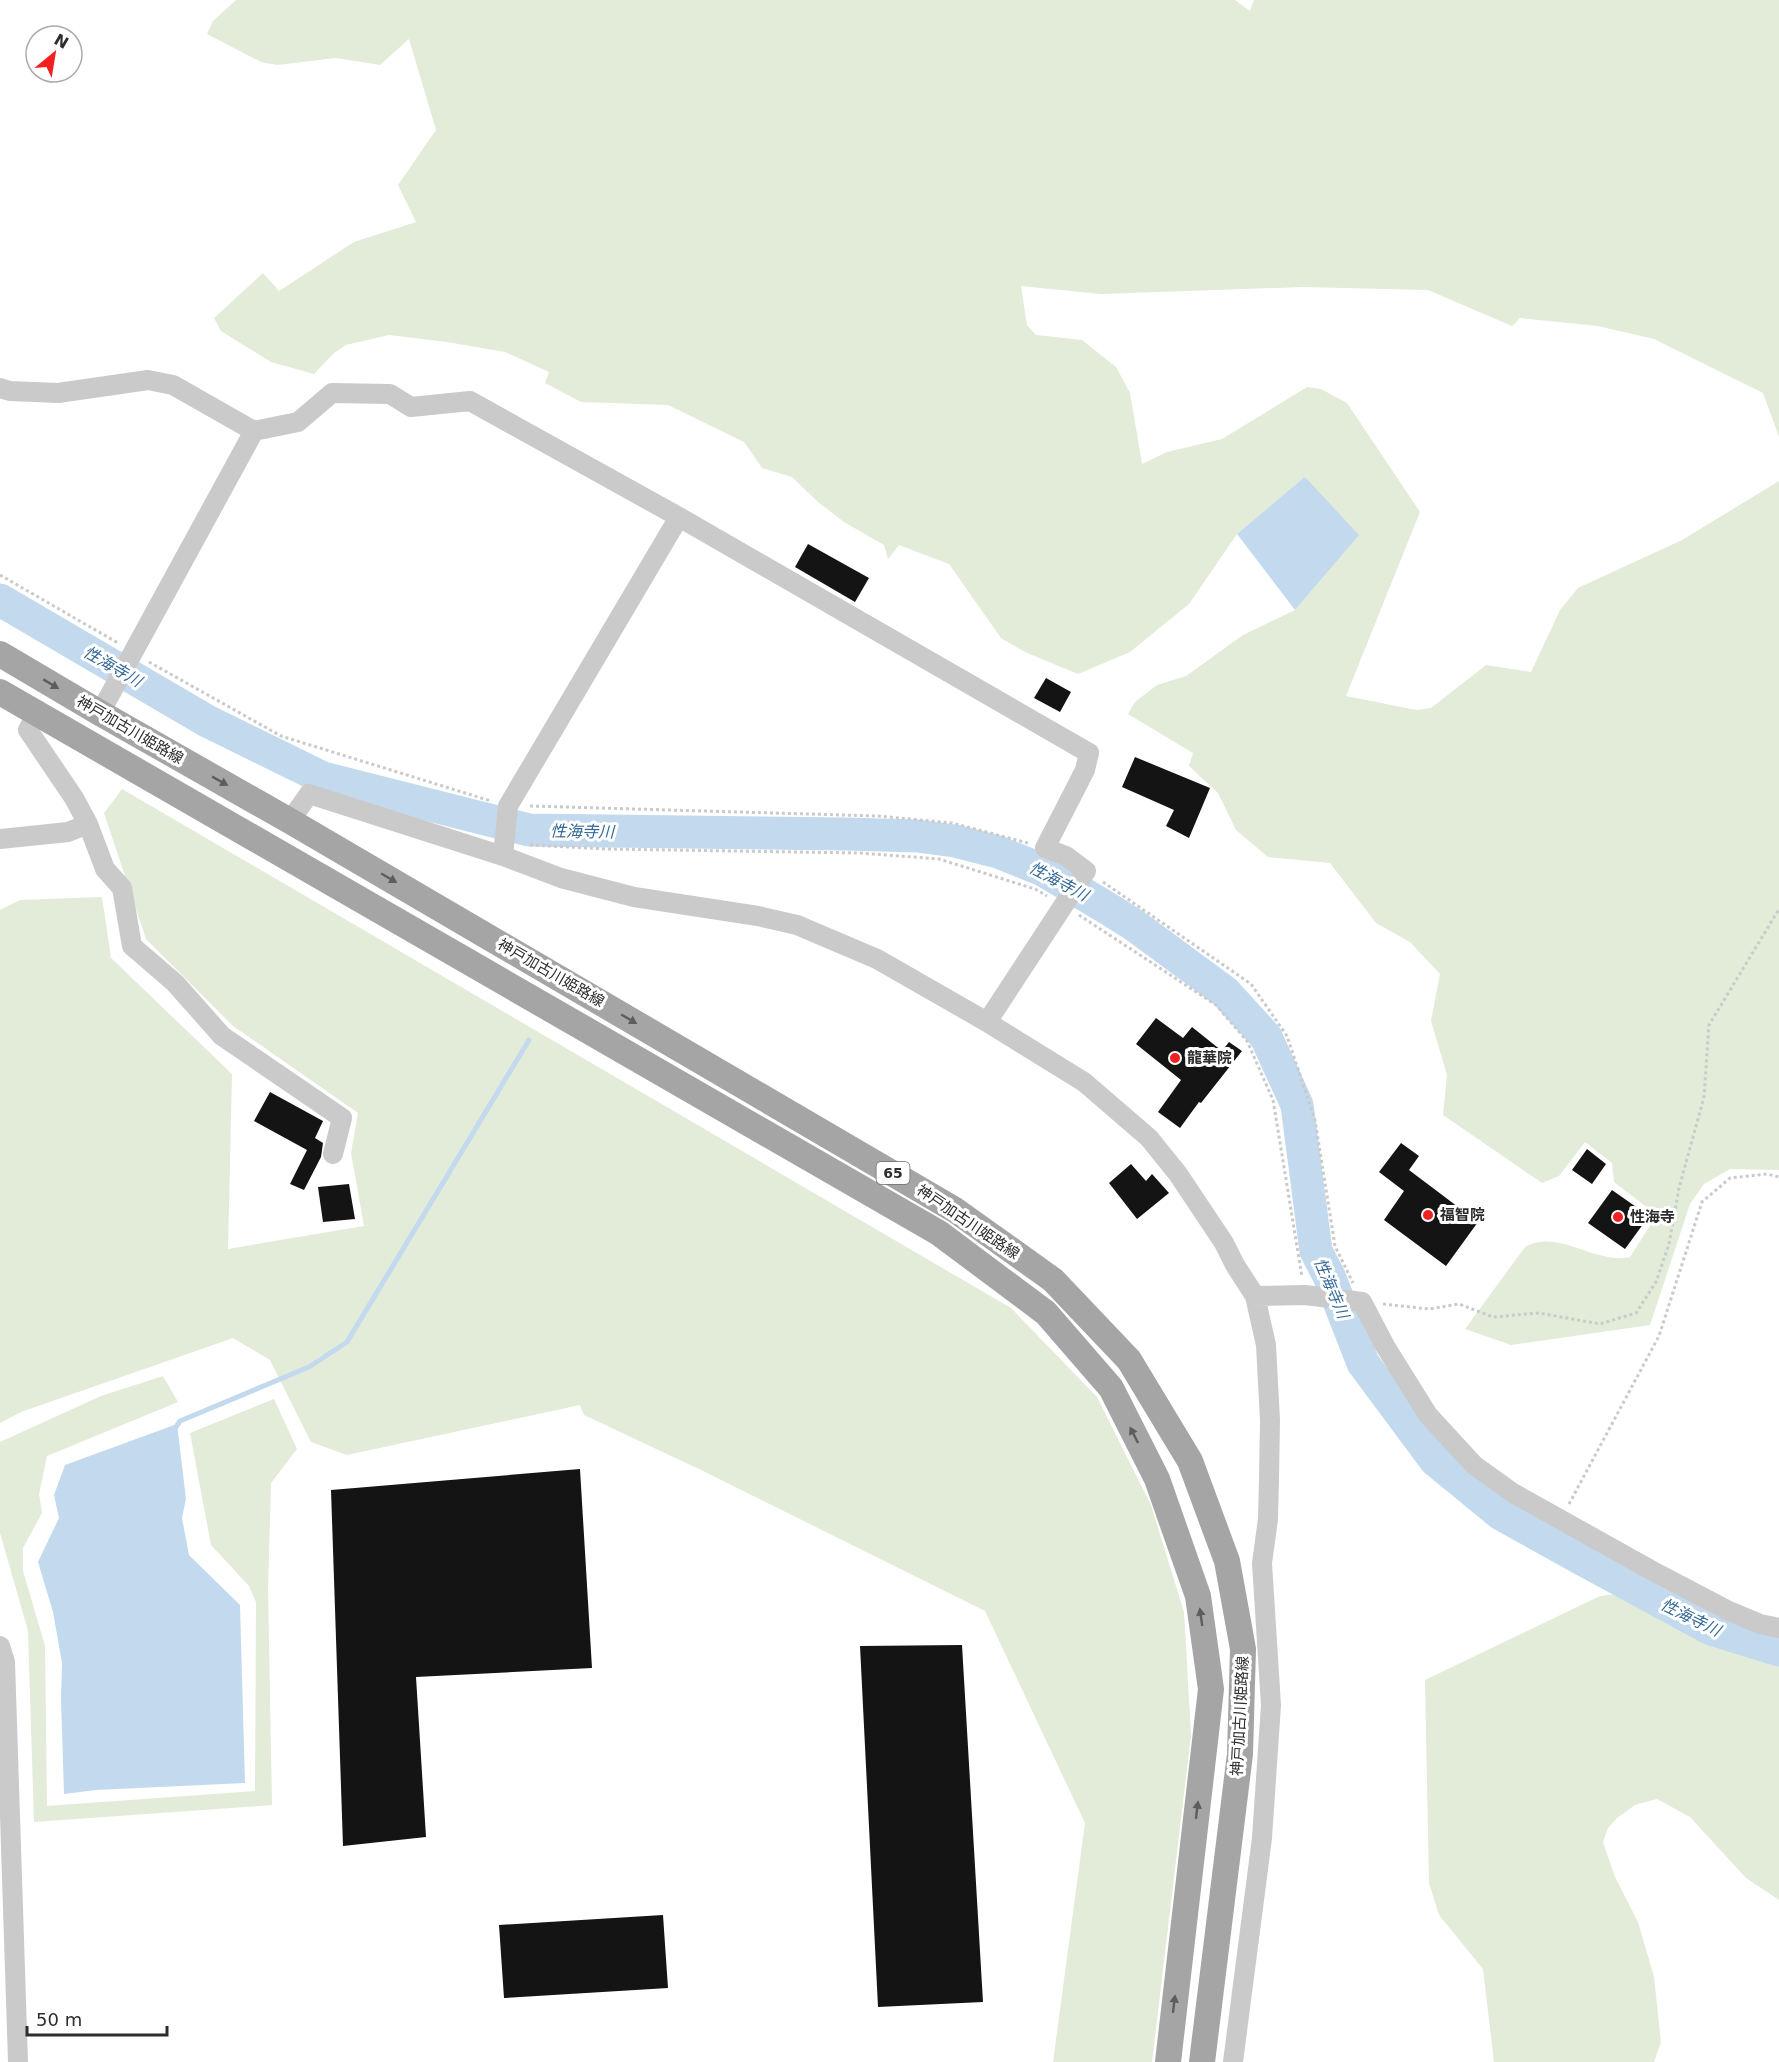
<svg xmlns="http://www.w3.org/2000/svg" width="1779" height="2062" font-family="'DejaVu Sans','Noto Sans JP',sans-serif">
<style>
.green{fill:#e2ecd9}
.water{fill:#c3daee}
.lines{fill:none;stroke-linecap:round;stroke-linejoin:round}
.stream{stroke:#c3daee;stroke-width:5}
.river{stroke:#c3daee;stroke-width:33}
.building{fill:#141414}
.path{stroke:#cacaca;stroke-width:3;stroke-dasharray:3 3;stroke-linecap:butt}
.minor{stroke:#cacaca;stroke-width:20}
.major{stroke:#a5a5a5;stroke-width:26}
.oneway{fill:#5d5d5d}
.poi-dot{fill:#f41f20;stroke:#fff;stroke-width:2}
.labels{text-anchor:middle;stroke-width:6;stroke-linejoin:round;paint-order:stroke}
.shield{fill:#fff;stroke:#6c6c6c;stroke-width:1.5}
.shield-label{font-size:14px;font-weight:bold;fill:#2d2d2d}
.street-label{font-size:15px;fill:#2d2d2d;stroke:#fff}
.poi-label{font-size:15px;font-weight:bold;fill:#2d2d2d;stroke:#fff;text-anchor:start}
.water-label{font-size:16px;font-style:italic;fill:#346996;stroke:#fff}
</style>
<rect width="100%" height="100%" fill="#fff"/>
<path class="green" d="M236,0H1235L1250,11L1254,0H1779V437L1763,393L1654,339L1598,326L1520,318L1512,326L1428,290L1303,287L1101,294L1021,286L1027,325L1036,335L1082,340L1116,367L1130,393L1142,464L1167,452L1222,439L1307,387L1321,389L1347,403L1420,512L1346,696L1416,710L1431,708L1486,665L1531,672L1560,610L1578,588L1682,540L1779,481V1170L1730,1169L1704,1184L1690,1204L1650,1325L1511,1345L1465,1329L1525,1247C1557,1228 1596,1265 1630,1257L1657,1215L1614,1182L1612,1163L1585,1142L1559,1176L1542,1183L1443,1115L1447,1075L1431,1021L1440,974L1410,942L1376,923L1330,863L1268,857L1236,830L1218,793L1189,766L1193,753L1128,714L1135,702L1157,685L1186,676L1243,635L1295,610L1358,535L1305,478L1237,534L1189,604L1130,652L1078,674L1025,652L1001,638L949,564L899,545L888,559L884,545L844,522L818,502L792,477L762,468L744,442L668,405L581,402L545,383L549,372L505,352L447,342L389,335L346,345L334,353L314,374L271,362L221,331L214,318L263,273L279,291L354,242L416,222L398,185L436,130L409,39L380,65L336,58L277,65L261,62L207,34L213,21Z
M122,789L1011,1308L1097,1397L1151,1505L1184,1612L1191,1735L1152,2062H1053L1085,1823L985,1611L701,1470L584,1415L580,1405L347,1455L311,1442L270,1360L233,1338L21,1412L0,1423V910L20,900L102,897L111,958L232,1074L228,1249L364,1226L351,1153L358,1113L233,1026L146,939L104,813Z
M163,1376L178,1402L47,1456L39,1494L42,1513L23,1548V1571L45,1646L47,1806L255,1791L256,1602L249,1586L211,1545L190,1433L274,1399L297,1449L271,1483L268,1589L272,1805L34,1822L28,1631L0,1533V1442L101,1396Z
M1617,1594L1730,1651L1779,1663V1900L1746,1878L1690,1817L1657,1799L1635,1805L1617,1818L1608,1828L1603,1842L1615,1877L1638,1922L1654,1977L1661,2042L1654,2062H1494L1483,1969L1439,1915L1429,1883L1425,1680L1600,1596Z"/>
<path class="water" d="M1305,477L1359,535L1295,610L1237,534Z
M177,1424L186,1499L182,1518L189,1555L240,1605L245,1783L96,1790L64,1794L61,1699L62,1663L53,1612L38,1562L59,1518L54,1495L65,1465Z"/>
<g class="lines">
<path class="stream" d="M174,1430L180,1421L309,1367L347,1342L529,1040"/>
<path class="river" d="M0,600L207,721L323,778L529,830L846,834L917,836L955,841L998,852L1043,870L1107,908L1134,925L1225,992L1266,1037L1297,1105L1316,1251L1329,1276L1363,1363L1435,1460L1501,1514L1582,1559L1711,1629L1779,1650"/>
</g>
<path class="building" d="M808,544L869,578L855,602L795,567Z
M1046,678L1071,692L1060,712L1034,698Z
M1135,757L1210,788L1189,838L1166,826L1174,810L1122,787Z
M1156,1018L1183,1038L1192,1027L1222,1051L1229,1042L1242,1051L1201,1103L1199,1102L1180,1128L1158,1112L1181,1080L1136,1044Z
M270,1092L323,1121L315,1138L323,1143L321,1157L304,1190L290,1184L307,1150L254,1121Z
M1401,1143L1419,1156L1409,1170L1478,1222L1446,1266L1384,1220L1404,1191L1379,1172Z
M1587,1149L1606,1164L1592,1184L1572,1170Z
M1131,1164L1146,1181L1152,1174L1169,1193L1137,1219L1109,1183Z
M349,1184L355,1219L323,1222L318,1187Z
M1612,1190L1649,1216L1625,1249L1588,1223Z
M580,1469L592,1668L416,1677L426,1837L343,1846L331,1490Z
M962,1645L983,2002L878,2007L860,1646Z
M663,1915L668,1988L504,1998L499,1925Z"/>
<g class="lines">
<path class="path" d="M0,575L118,643
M149,662L281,736L491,801
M530,806L878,816L952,823L1028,843
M530,845L607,849L860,853L939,859L1035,889L1047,896
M1103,882L1251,984L1287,1036L1315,1120L1335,1246L1353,1283
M1079,915L1216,1005L1247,1041L1273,1100L1302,1277
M1383,1304L1429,1309L1459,1304L1493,1317L1539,1313L1600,1324L1636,1313L1656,1282L1669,1244L1679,1188L1704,1097L1709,1025L1779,909
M1569,1504L1659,1336L1702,1202L1730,1178L1767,1174L1779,1177"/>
<path class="minor" d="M0,388L10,391L58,393L148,380L173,385L254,431L298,422L332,393L390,394L411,407L470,401L679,517L1089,753L1085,770L1045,848L1066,856L1086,871L987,1022
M100,713L254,431
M290,821L309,794L503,856L561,878L634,897L758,916L797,925L877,959L987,1022L1084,1082L1149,1138L1178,1174L1224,1243L1235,1265L1255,1296L1266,1345L1270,1420L1269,1479L1268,1519L1262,1563L1271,1705L1262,1838L1233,2062
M88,824L105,869L122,888L132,946L175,983L222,1036L342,1118L333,1154
M0,839L68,832L88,824L74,798L28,730L37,713
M503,856L508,806L679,517
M1255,1296L1305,1295L1362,1302L1385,1346L1428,1415L1474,1465L1513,1493L1649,1569L1729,1611L1760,1624L1779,1628
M0,1646L5,1662L18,2062"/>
<path class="major" d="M0,654L100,713L290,821L955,1210L1053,1280L1129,1360L1190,1461L1227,1561L1243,1649L1240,1754L1202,2062
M0,692L939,1233L1046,1313L1111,1388L1157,1479L1198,1596L1211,1689L1168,2062"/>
</g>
<defs><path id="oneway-solid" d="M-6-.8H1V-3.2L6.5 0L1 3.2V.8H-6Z" transform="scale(1.5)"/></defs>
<g class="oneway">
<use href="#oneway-solid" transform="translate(51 684) rotate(31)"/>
<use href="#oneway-solid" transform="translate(220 781) rotate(29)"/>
<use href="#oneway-solid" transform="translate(389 878) rotate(30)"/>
<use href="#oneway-solid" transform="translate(629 1019) rotate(30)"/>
<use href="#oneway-solid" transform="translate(1134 1435) rotate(-117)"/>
<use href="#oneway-solid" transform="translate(1201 1617) rotate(-98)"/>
<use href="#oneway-solid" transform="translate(1197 1810) rotate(-83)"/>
<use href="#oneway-solid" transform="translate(1174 2004) rotate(-83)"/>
</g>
<g class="poi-dot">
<circle cx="1175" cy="1058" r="6"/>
<circle cx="1428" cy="1215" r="6"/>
<circle cx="1618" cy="1217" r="6"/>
</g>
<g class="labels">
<rect class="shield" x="876.5" y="1162" width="33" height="22" rx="4.5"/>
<g class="shield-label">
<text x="893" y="1178">65</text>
</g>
<g class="street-label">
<text transform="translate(130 730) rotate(30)" y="5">神戸加古川姫路線</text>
<text transform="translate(551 973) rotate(30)" y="5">神戸加古川姫路線</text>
<text transform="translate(968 1222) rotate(34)" y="5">神戸加古川姫路線</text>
<text transform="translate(1240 1716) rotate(-87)" y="5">神戸加古川姫路線</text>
</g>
<g class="poi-label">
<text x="1187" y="1063">龍華院</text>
<text x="1440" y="1220">福智院</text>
<text x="1630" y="1222">性海寺</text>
</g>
<g class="water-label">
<text transform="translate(113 666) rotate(30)" y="6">性海寺川</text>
<text transform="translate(582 831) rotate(1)" y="6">性海寺川</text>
<text transform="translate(1059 881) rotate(28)" y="6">性海寺川</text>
<text transform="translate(1332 1288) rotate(67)" y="6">性海寺川</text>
<text transform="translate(1691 1617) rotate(26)" y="6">性海寺川</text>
</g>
</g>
<g transform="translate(54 54) rotate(30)"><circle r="28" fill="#ffffff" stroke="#ababab" stroke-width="1.5"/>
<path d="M0-4.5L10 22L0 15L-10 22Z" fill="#f41f20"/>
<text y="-9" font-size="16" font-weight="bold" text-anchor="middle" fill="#2d2d2d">N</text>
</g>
<path d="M27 2026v9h140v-9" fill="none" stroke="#2d2d2d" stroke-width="3"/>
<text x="36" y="2026" font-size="18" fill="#2d2d2d" stroke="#ffffff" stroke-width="4.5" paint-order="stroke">50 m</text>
</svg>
